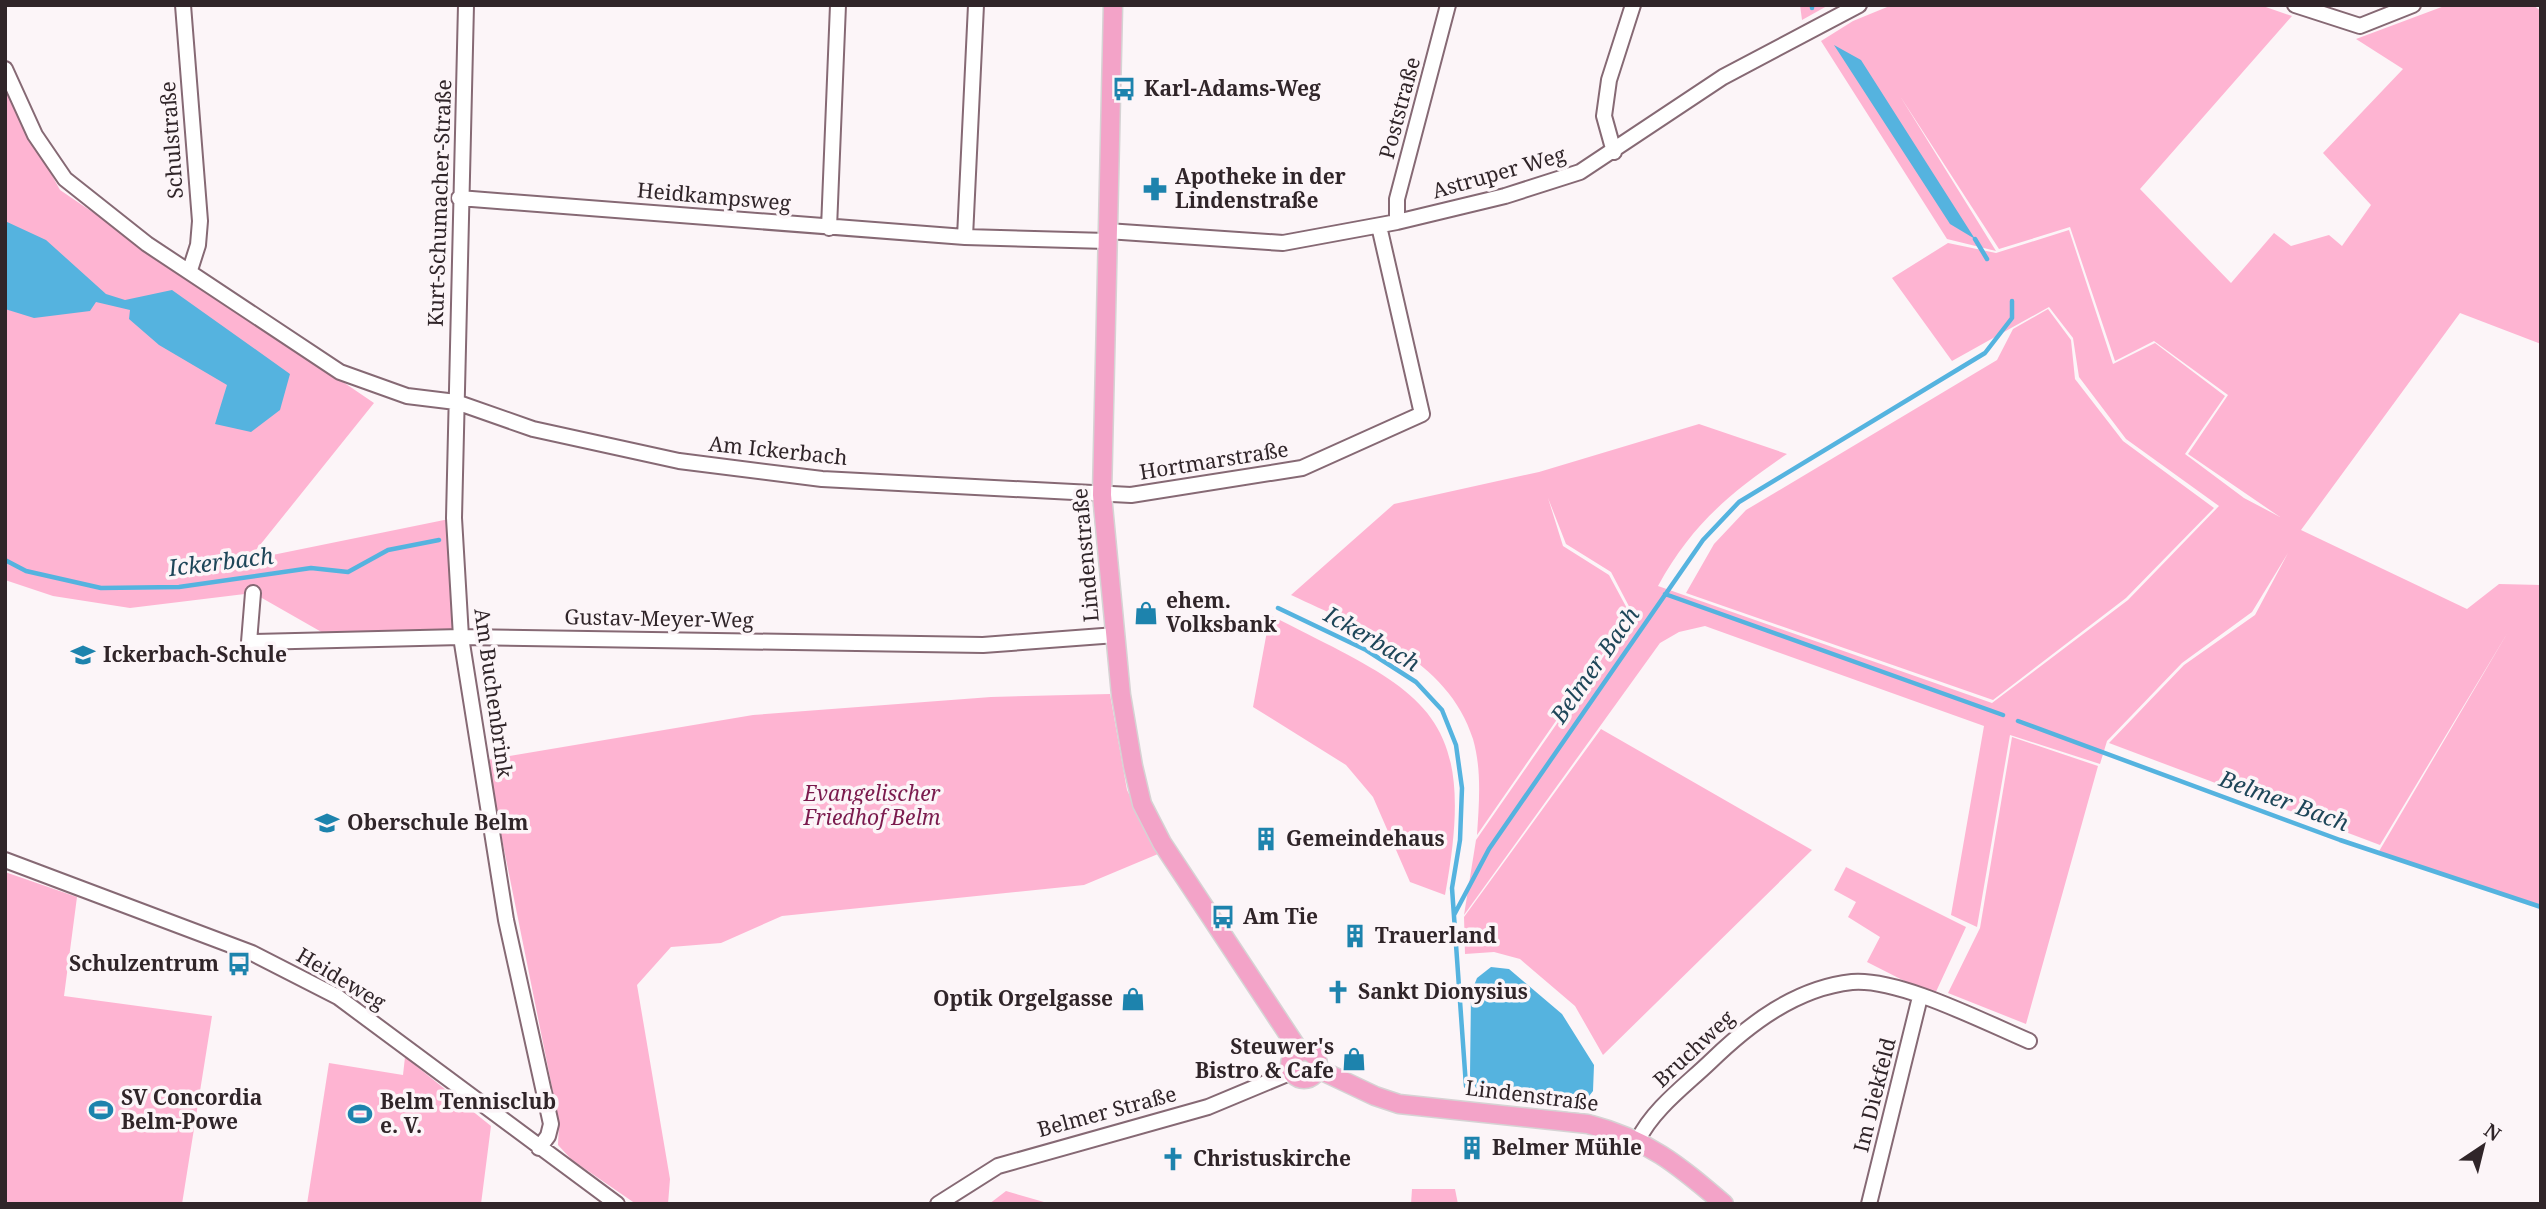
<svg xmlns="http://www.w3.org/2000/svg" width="2546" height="1209" font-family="'Noto Serif',serif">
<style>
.green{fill:#feb4d2}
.water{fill:#55b3df}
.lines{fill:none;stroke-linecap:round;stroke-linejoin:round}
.stream{stroke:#55b3df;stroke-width:4.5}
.minor-casing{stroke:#866974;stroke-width:18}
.major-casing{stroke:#d6d3d4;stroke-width:21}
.minor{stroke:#fff;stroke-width:14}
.major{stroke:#f3a3c8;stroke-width:18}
.labels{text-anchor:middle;stroke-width:7;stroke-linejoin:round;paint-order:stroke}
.poi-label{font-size:21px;font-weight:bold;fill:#302529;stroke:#fcf5f8;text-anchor:start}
.street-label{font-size:21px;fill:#302529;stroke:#fcf5f8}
.park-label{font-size:21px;font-style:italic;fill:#7b1b4e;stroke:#fcf5f8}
.water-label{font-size:23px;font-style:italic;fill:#1e4659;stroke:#fcf5f8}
</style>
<rect width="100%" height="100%" fill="#fcf5f8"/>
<path class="green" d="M1800,5H1827V6L1802,20Z
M1892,5H2260L2292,16L2140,189L2231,283L2274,233L2291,246L2329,235L2342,246L2371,205L2323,153L2403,69L2356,39L2447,5H2533L2541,11V344L2460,313L2301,530L2467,609L2499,584L2541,585V907L2378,853L2508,632L2380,845L2109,743L2184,665L2255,615L2288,553L2252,612L2182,663L2107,741L2100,764L2010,735L1977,927L1951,915L1984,726L1705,626L1679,632L1660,643L1464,915L1476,840L1633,614L1611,572L1566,544L1548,498L1563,546L1609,575L1630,614L1477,835C1479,804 1482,770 1473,739C1448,659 1361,628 1291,595L1394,504L1539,472L1699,424L1787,454C1730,493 1692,524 1658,586L1992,703L2128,600L2219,506L2126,439L2079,377L2073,338L2049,307L1952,361L1892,278L1948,243L1996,253L2069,230L2113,364L2155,343L2225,396L2185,454L2244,498L2280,517L2188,454L2228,395L2154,341L2115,361L2070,227L1999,249L1900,96L1996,251L1947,239L1821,41L1853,21Z
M5,89L60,190L374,403L248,560L454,518L461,637L332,638L253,593L130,608L53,596L5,580Z
M2048,309L2071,340L2075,379L2123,441L2214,508L2126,598L1993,700L1686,593L1714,544L1746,510L1997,360L2013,329Z
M1270,615C1422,693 1480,706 1445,895L1410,882L1373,797L1346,765L1253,707Z
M1110,694L1127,790L1158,854L1084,885L782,916L721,943L671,947L637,985L670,1179L668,1204H636L572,1160L558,1145L559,1122L486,760L753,715L991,697Z
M1601,729L1812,850L1603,1055L1575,1006L1520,959L1494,952L1465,954L1464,917Z
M2012,737L2098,766L2026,1024L1948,993L1980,928Z
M1846,867L1966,927L1934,996L1867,962L1880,937L1848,917L1856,902L1834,890Z
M5,872L77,897L64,996L212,1016L182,1204H5Z
M405,1057L491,1126L481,1204H307L329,1063L403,1075Z
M1412,1189H1455L1458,1204H1411Z
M1006,1191L1051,1204H989Z"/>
<path class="water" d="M1834,45L1861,60L1975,239L1950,224Z
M5,221L46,240L106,294L125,300L172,290L290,374L280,410L251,432L215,424L227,385L159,345L129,319L130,310L96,302L90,311L34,318L5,309Z
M1491,967L1509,969L1562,1014L1594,1065L1593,1091L1579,1109L1490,1095L1477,1090L1470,1076L1471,993L1477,978Z"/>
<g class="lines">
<path class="stream" d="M1812,5V8
M1975,239L1987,259
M5,560L26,571L101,588L179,587L311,568L348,572L388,550L439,540
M1665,594L2003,715
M1278,608L1366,650L1416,682L1442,710L1456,745L1462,788L1460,840L1452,888L1466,1086
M2018,721L2340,840L2541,907
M1454,915L1489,849L1703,540L1739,502L1985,353L2012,318V301"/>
<g class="minor-casing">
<path id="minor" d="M183,5L200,221L198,245L190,270
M466,5L454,518L461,637L506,920L551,1124L548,1136L539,1148
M2295,5L2360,26L2413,5
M5,69L35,135L65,179L147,244L340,372L407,396L456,402L533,429L679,461L822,479L1131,495L1302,468L1422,414L1379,226
M1614,152L1604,116L1609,80L1633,5
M459,198L965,237L1107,241
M1397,222V199L1448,5
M829,228L838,5
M1107,231L1283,243L1397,222L1505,196L1580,172L1723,77L1859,5
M965,237L976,5
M253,593L249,642L461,637L983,645L1116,635
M5,860L252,953L338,997L617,1204
M1638,1140C1653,1109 1686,1085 1710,1062C1749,1024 1796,988 1852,982C1899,978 1984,1022 2029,1041
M938,1204L998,1166L1208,1107L1292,1072
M1869,1204L1920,997"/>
</g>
<g class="major-casing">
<path id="major" d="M1113,5L1102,495L1121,695L1133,766L1142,804L1162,843L1300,1052
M1290 1065a14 14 0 1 1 28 0a14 14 0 1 1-28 0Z
M1318,1069L1375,1096L1399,1104L1588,1124C1649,1140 1677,1164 1724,1204"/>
</g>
<use href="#minor" class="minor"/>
<use href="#major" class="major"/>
</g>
<defs>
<g id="bus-bare" transform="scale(1.89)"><path d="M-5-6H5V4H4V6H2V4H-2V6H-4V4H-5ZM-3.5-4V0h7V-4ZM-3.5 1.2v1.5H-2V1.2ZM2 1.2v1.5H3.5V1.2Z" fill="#1d83ad" stroke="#fcf5f8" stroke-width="2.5" paint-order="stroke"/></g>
<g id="pharmacy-bare" transform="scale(1.89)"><path d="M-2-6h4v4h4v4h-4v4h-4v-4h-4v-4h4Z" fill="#1d83ad" stroke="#fcf5f8" stroke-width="2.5" paint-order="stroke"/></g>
<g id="shop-bare" transform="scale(1.89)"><path d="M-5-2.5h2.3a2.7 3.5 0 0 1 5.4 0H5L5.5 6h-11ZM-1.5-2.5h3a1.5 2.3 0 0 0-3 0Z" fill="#1d83ad" stroke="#fcf5f8" stroke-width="2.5" paint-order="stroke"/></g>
<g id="school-bare" transform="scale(1.89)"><path d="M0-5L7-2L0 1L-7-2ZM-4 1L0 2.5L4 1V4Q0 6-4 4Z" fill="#1d83ad" stroke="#fcf5f8" stroke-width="2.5" paint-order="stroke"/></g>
<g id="building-bare" transform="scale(1.89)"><path d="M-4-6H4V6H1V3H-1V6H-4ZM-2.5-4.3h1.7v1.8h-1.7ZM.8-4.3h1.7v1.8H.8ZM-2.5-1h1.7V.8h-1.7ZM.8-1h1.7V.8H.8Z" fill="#1d83ad" stroke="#fcf5f8" stroke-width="2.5" paint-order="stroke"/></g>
<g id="church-bare" transform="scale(1.89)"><path d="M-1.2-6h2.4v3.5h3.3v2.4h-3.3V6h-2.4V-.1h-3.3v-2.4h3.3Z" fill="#1d83ad" stroke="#fcf5f8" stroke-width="2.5" paint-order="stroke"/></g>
<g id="stadium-bare" transform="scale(1.89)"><path d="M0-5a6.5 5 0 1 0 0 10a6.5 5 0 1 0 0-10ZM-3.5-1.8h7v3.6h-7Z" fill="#1d83ad" stroke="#fcf5f8" stroke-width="2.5" paint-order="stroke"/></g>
</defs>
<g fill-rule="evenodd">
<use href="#bus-bare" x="1124" y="89"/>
<use href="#pharmacy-bare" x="1155" y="189"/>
<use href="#shop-bare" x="1146" y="613"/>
<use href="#school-bare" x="83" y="655"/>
<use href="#school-bare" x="327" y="823"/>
<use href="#building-bare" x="1266" y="839"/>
<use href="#bus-bare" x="1223" y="917"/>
<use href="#building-bare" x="1355" y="936"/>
<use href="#bus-bare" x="239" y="964"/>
<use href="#church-bare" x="1338" y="992"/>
<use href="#shop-bare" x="1133" y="999"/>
<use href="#shop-bare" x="1354" y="1059"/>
<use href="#stadium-bare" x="101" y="1110"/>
<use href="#stadium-bare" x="360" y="1114"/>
<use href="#building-bare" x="1472" y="1148"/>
<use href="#church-bare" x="1173" y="1159"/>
</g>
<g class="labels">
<g class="poi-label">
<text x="1144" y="96">Karl-Adams-Weg</text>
<text x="1175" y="184">Apotheke in der<tspan x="1175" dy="24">Lindenstraße</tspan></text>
<text x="1166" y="608">ehem.<tspan x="1166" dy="24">Volksbank</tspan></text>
<text x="103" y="662">Ickerbach-Schule</text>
<text x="347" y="830">Oberschule Belm</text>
<text x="1286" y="846">Gemeindehaus</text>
<text x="1243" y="924">Am Tie</text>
<text x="1375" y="943">Trauerland</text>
<text x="219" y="971" text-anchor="end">Schulzentrum</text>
<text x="1358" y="999">Sankt Dionysius</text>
<text x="1113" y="1006" text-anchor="end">Optik Orgelgasse</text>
<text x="1334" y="1054" text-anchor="end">Steuwer's<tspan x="1334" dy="24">Bistro &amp; Cafe</tspan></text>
<text x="121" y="1105">SV Concordia<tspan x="121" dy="24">Belm-Powe</tspan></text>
<text x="380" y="1109">Belm Tennisclub<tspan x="380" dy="24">e. V.</tspan></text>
<text x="1492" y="1155">Belmer Mühle</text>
<text x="1193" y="1166">Christuskirche</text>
</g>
<g class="street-label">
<text transform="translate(1400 108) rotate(-75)" y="7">Poststraße</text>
<text transform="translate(172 140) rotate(-94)" y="7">Schulstraße</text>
<text transform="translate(1499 173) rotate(-16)" y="7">Astruper Weg</text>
<text transform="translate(714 197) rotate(5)" y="7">Heidkampsweg</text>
<text transform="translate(440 203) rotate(-88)" y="7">Kurt-Schumacher-Straße</text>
<text transform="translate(778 451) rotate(6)" y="7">Am Ickerbach</text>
<text transform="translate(1214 461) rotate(-9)" y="7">Hortmarstraße</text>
<text transform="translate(1086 555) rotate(-95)" y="7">Lindenstraße</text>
<text transform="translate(659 619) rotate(1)" y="7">Gustav-Meyer-Weg</text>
<text transform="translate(493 693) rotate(82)" y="7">Am Buchenbrink</text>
<text transform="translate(341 979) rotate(31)" y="7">Heideweg</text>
<text transform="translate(1694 1049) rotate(-43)" y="7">Bruchweg</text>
<text transform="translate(1875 1095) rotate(-76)" y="7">Im Diekfeld</text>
<text transform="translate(1532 1096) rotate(7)" y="7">Lindenstraße</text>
<text transform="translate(1107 1112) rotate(-15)" y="7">Belmer Straße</text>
</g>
<g class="park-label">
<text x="872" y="801">Evangelischer<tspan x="872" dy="24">Friedhof Belm</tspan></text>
</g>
<g class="water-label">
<text transform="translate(221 562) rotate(-7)" y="8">Ickerbach</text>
<text transform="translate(1372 639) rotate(30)" y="8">Ickerbach</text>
<text transform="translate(1595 665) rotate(-55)" y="8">Belmer Bach</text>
<text transform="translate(2284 801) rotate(20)" y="8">Belmer Bach</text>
</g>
</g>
<rect width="2546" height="1209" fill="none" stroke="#302529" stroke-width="14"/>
<g transform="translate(2483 1146) rotate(35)" stroke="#fcf5f8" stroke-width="5" paint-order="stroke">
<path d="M0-5L12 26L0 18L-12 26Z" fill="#302529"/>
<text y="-10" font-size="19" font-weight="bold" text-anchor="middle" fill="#302529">N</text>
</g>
</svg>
